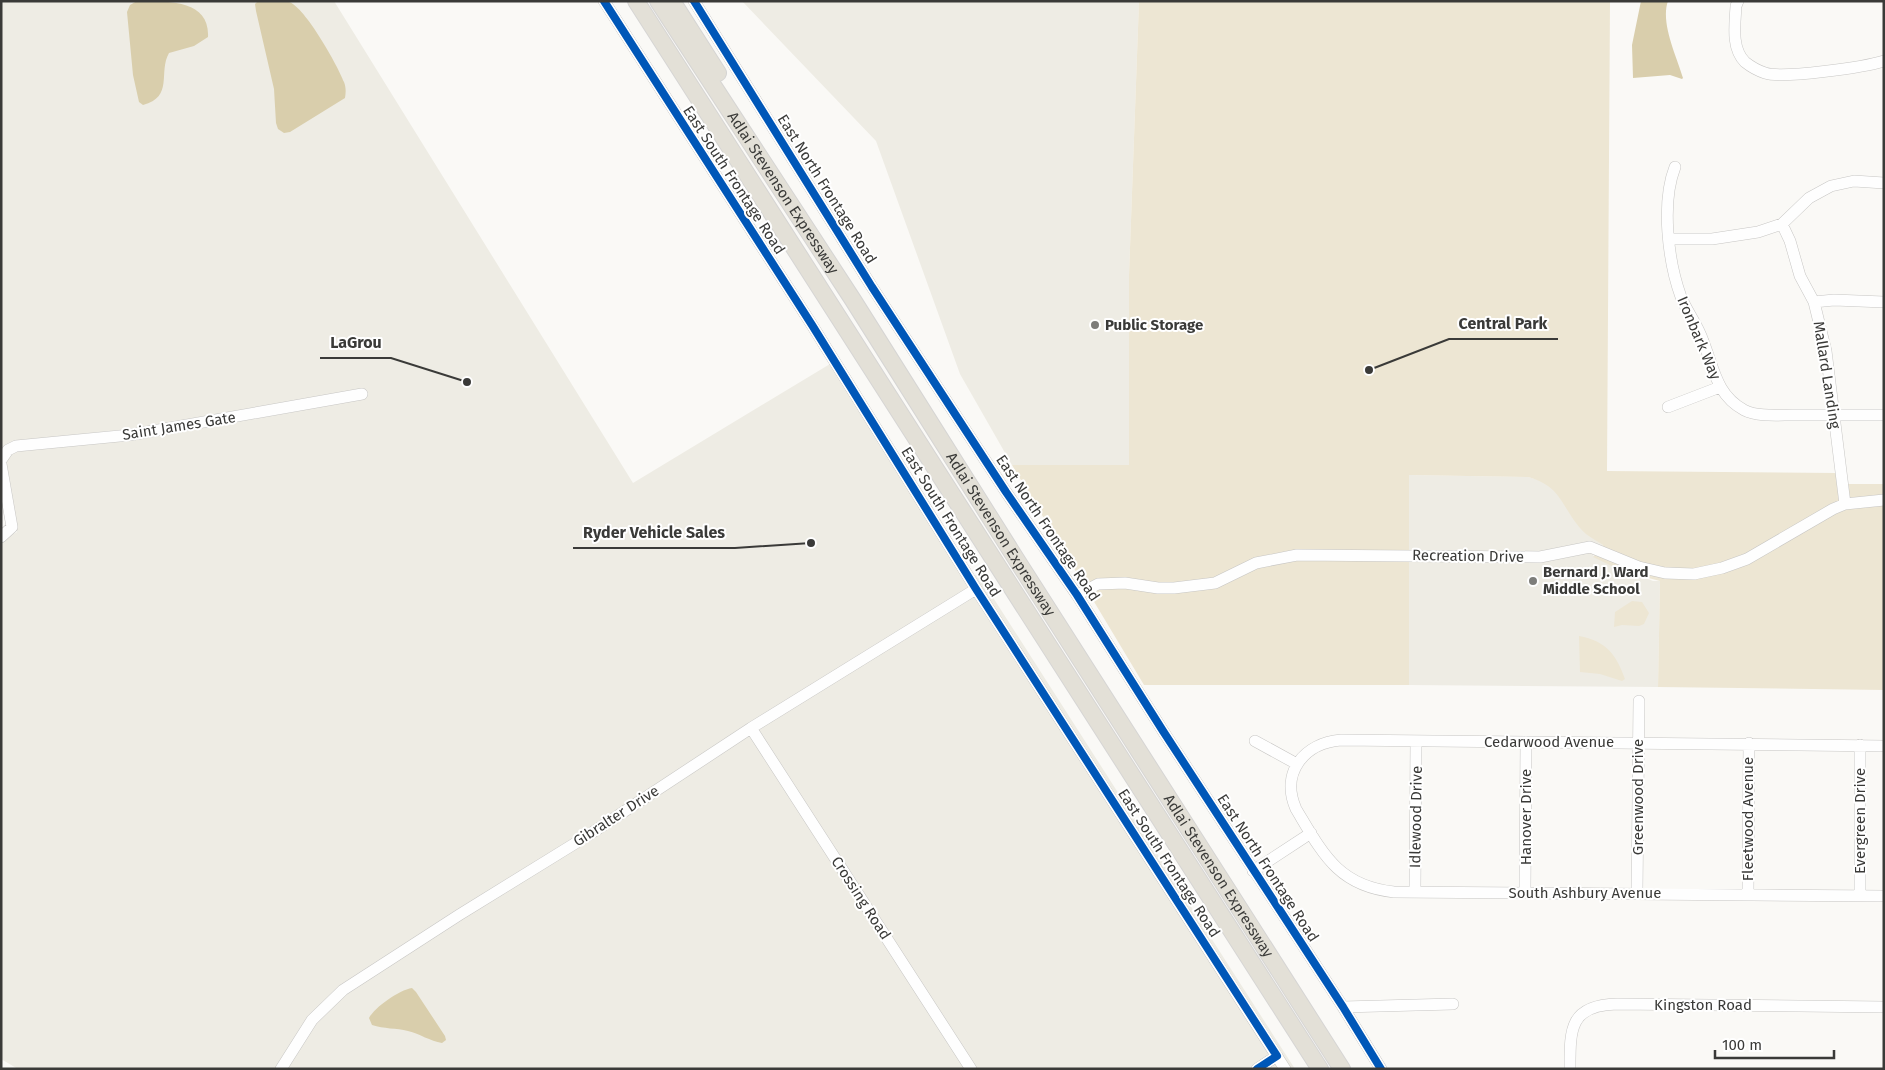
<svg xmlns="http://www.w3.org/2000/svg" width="1885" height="1070" font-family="'Fira Sans',sans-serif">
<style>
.built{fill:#eeece4}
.green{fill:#ede6d3}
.water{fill:#d9ceac}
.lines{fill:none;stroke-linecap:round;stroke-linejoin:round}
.minor-casing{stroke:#c7c6c4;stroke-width:12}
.highway-casing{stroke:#d6d5d4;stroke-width:18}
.minor{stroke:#fefefe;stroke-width:11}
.highway{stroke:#e3e0d7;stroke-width:16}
.cycleway-casing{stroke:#fff;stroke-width:11}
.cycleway{stroke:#0057b8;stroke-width:8}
.poi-dot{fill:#7d7d7a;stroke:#fff;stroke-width:2}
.labels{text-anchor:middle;stroke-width:4;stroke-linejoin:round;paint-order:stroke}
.street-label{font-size:15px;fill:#3a3a38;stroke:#fff}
.poi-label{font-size:15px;font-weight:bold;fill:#3a3a38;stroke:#fff;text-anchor:start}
.leader{fill:none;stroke:#3a3a38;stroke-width:2}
.callout-dot{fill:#3a3a38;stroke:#fff;stroke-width:2}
.callout-label{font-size:16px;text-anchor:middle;font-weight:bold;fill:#3a3a38;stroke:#fff;stroke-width:4;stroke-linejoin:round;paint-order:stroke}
</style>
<rect width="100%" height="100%" fill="#faf9f6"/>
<path class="built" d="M1,1H334L633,483L830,364L966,580L978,574L1295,1069H18L1,1059V540L17,532L5,461L13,452L129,440L299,411L297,401L129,429L16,441L1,448Z
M742,1H1139L1129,275V466L1012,465L960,374L876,141Z
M1409,475L1528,477L1542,481L1554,489L1586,533L1603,545L1593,556L1653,581H1660L1658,687L1409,685Z"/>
<path class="green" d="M1139,1H1610L1607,471L1836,473L1839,484H1884V690L1658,687L1660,581L1622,571L1593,557L1603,545C1597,541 1591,538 1586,534C1561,511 1565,487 1528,477L1409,475V685H1144L1012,465H1129V275Z
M1632,601L1642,602L1649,613L1644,624L1639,626L1622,625L1614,627L1615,612Z
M1579,636C1606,641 1616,654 1625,679L1622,681L1600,674L1580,672Z"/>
<path class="water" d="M137,1C169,1 210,0 208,37L194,46L169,53C158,72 174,97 143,105L139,102L133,75L127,12L130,5Z
M258,1C267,1 280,0 289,2C305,7 338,66 344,82C346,87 346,92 345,98L290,132L284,133L278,129L276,123L274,89L256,11L255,4Z
M1641,1H1668C1660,23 1677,57 1683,78L1682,79L1670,75L1633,78L1632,45Z
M412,988L416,992L445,1036L446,1040L442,1043C430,1041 420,1034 408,1031C396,1028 384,1029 372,1025L369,1018C375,1007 399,990 412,988Z"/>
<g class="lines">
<g class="minor-casing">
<path id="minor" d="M604,1L812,325L976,589L1285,1069
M694,1L872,287L1006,492L1077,595L1163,731L1343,1007L1381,1069
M1738,1L1736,6C1735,24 1731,48 1745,62C1750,66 1759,71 1765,73C1782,79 1865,67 1884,61
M1675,167C1661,203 1668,261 1681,297C1687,312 1698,325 1703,341C1714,368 1716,395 1744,410C1757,417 1778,415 1793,415C1823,415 1853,415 1884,415
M1782,224L1790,241L1800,276L1814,302L1826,351L1845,504
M1669,239H1712L1758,232L1782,224L1809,198L1831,186L1854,181L1884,183
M1814,302L1834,300L1884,302
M1668,407L1720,387
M1,460L8,450L16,446L130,435L362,394
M1,464L12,527L1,537
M1077,595L1098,584L1125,583L1158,588H1174L1215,583L1256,563L1297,555L1540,557L1590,547L1639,567L1665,573L1694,574L1722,568L1747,559L1833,509L1845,504L1884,500
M751,728L971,1069
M1255,741L1297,764
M1884,746L1341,740C1304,743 1280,773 1296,809C1323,854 1338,886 1394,892L1884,896
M1253,871L1311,833
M1415,892L1416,741
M1525,892L1526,742
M1637,893L1639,701
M1748,894L1749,743
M1860,896V745
M1343,1007L1453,1004
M281,1069L312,1020L343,990L459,915L587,836L751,728L976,589
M1257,1069L1277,1056
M1570,1069C1570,1030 1569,1005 1617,1004L1884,1007"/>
</g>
<g class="highway-casing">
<g id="highway">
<path d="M636,1L1320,1069"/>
<path id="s1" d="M658,1L853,300L1018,562L1342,1069"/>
<path d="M672,1L718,73"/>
</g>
</g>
<use href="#minor" class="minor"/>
<use href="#highway" class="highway"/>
<g class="cycleway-casing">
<path id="cycleway" d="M604,1L812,325L976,589L1277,1056L1257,1069
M694,1L872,287L1006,492L1077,595L1163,731L1343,1007L1381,1069"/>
</g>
<use href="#cycleway" class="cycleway"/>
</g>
<g class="poi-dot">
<circle cx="1095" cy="325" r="5"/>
<circle cx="1533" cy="581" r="5"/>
</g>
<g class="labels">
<g class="street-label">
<text transform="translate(734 180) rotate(57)" y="5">East South Frontage Road</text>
<text transform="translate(827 189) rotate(58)" y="5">East North Frontage Road</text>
<text dy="5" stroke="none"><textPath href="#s1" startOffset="229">Adlai Stevenson Expressway</textPath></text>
<text transform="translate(1699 338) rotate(67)" y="5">Ironbark Way</text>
<text transform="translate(1827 375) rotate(81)" y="5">Mallard Landing</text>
<text transform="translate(179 426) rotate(-9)" y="5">Saint James Gate</text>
<text transform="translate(951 522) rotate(58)" y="5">East South Frontage Road</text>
<text transform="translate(1048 528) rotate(56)" y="5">East North Frontage Road</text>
<text dy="5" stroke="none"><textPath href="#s1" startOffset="634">Adlai Stevenson Expressway</textPath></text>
<text transform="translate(1468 556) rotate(1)" y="5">Recreation Drive</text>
<text x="1549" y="747">Cedarwood Avenue</text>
<text transform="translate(1638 797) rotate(-90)" y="5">Greenwood Drive</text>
<text transform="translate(616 816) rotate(-33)" y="5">Gibralter Drive</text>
<text transform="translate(1416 817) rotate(-89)" y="5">Idlewood Drive</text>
<text transform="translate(1526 817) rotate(-90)" y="5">Hanover Drive</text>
<text transform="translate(1748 819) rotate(-90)" y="5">Fleetwood Avenue</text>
<text transform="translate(1860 821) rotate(-90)" y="5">Evergreen Drive</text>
<text transform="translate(1169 863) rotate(57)" y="5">East South Frontage Road</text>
<text transform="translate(1268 868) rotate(57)" y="5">East North Frontage Road</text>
<text dy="5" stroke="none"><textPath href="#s1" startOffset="1039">Adlai Stevenson Expressway</textPath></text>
<text x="1585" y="898">South Ashbury Avenue</text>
<text transform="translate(861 898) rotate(57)" y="5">Crossing Road</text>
<text x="1703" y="1010">Kingston Road</text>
</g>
<g class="poi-label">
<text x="1105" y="330">Public Storage</text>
<text x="1543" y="577">Bernard J. Ward<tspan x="1543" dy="17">Middle School</tspan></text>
</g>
</g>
<path class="leader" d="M1369 370L1449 339H1558M467 382L391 358H320M811 543L735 548H573"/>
<g class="callout-dot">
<circle cx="1369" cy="370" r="5"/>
<circle cx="467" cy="382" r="5"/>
<circle cx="811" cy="543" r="5"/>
</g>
<g class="callout-label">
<text x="1503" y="329">Central Park</text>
<text x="356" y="348">LaGrou</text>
<text x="654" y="538">Ryder Vehicle Sales</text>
</g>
<rect width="1885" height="1070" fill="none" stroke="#3a3a38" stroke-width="5"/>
<path d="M1715 1050v8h119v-8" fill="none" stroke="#3a3a38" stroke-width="2.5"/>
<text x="1722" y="1050" font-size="15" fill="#3a3a38" stroke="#ffffff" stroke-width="4" paint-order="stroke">100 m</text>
</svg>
